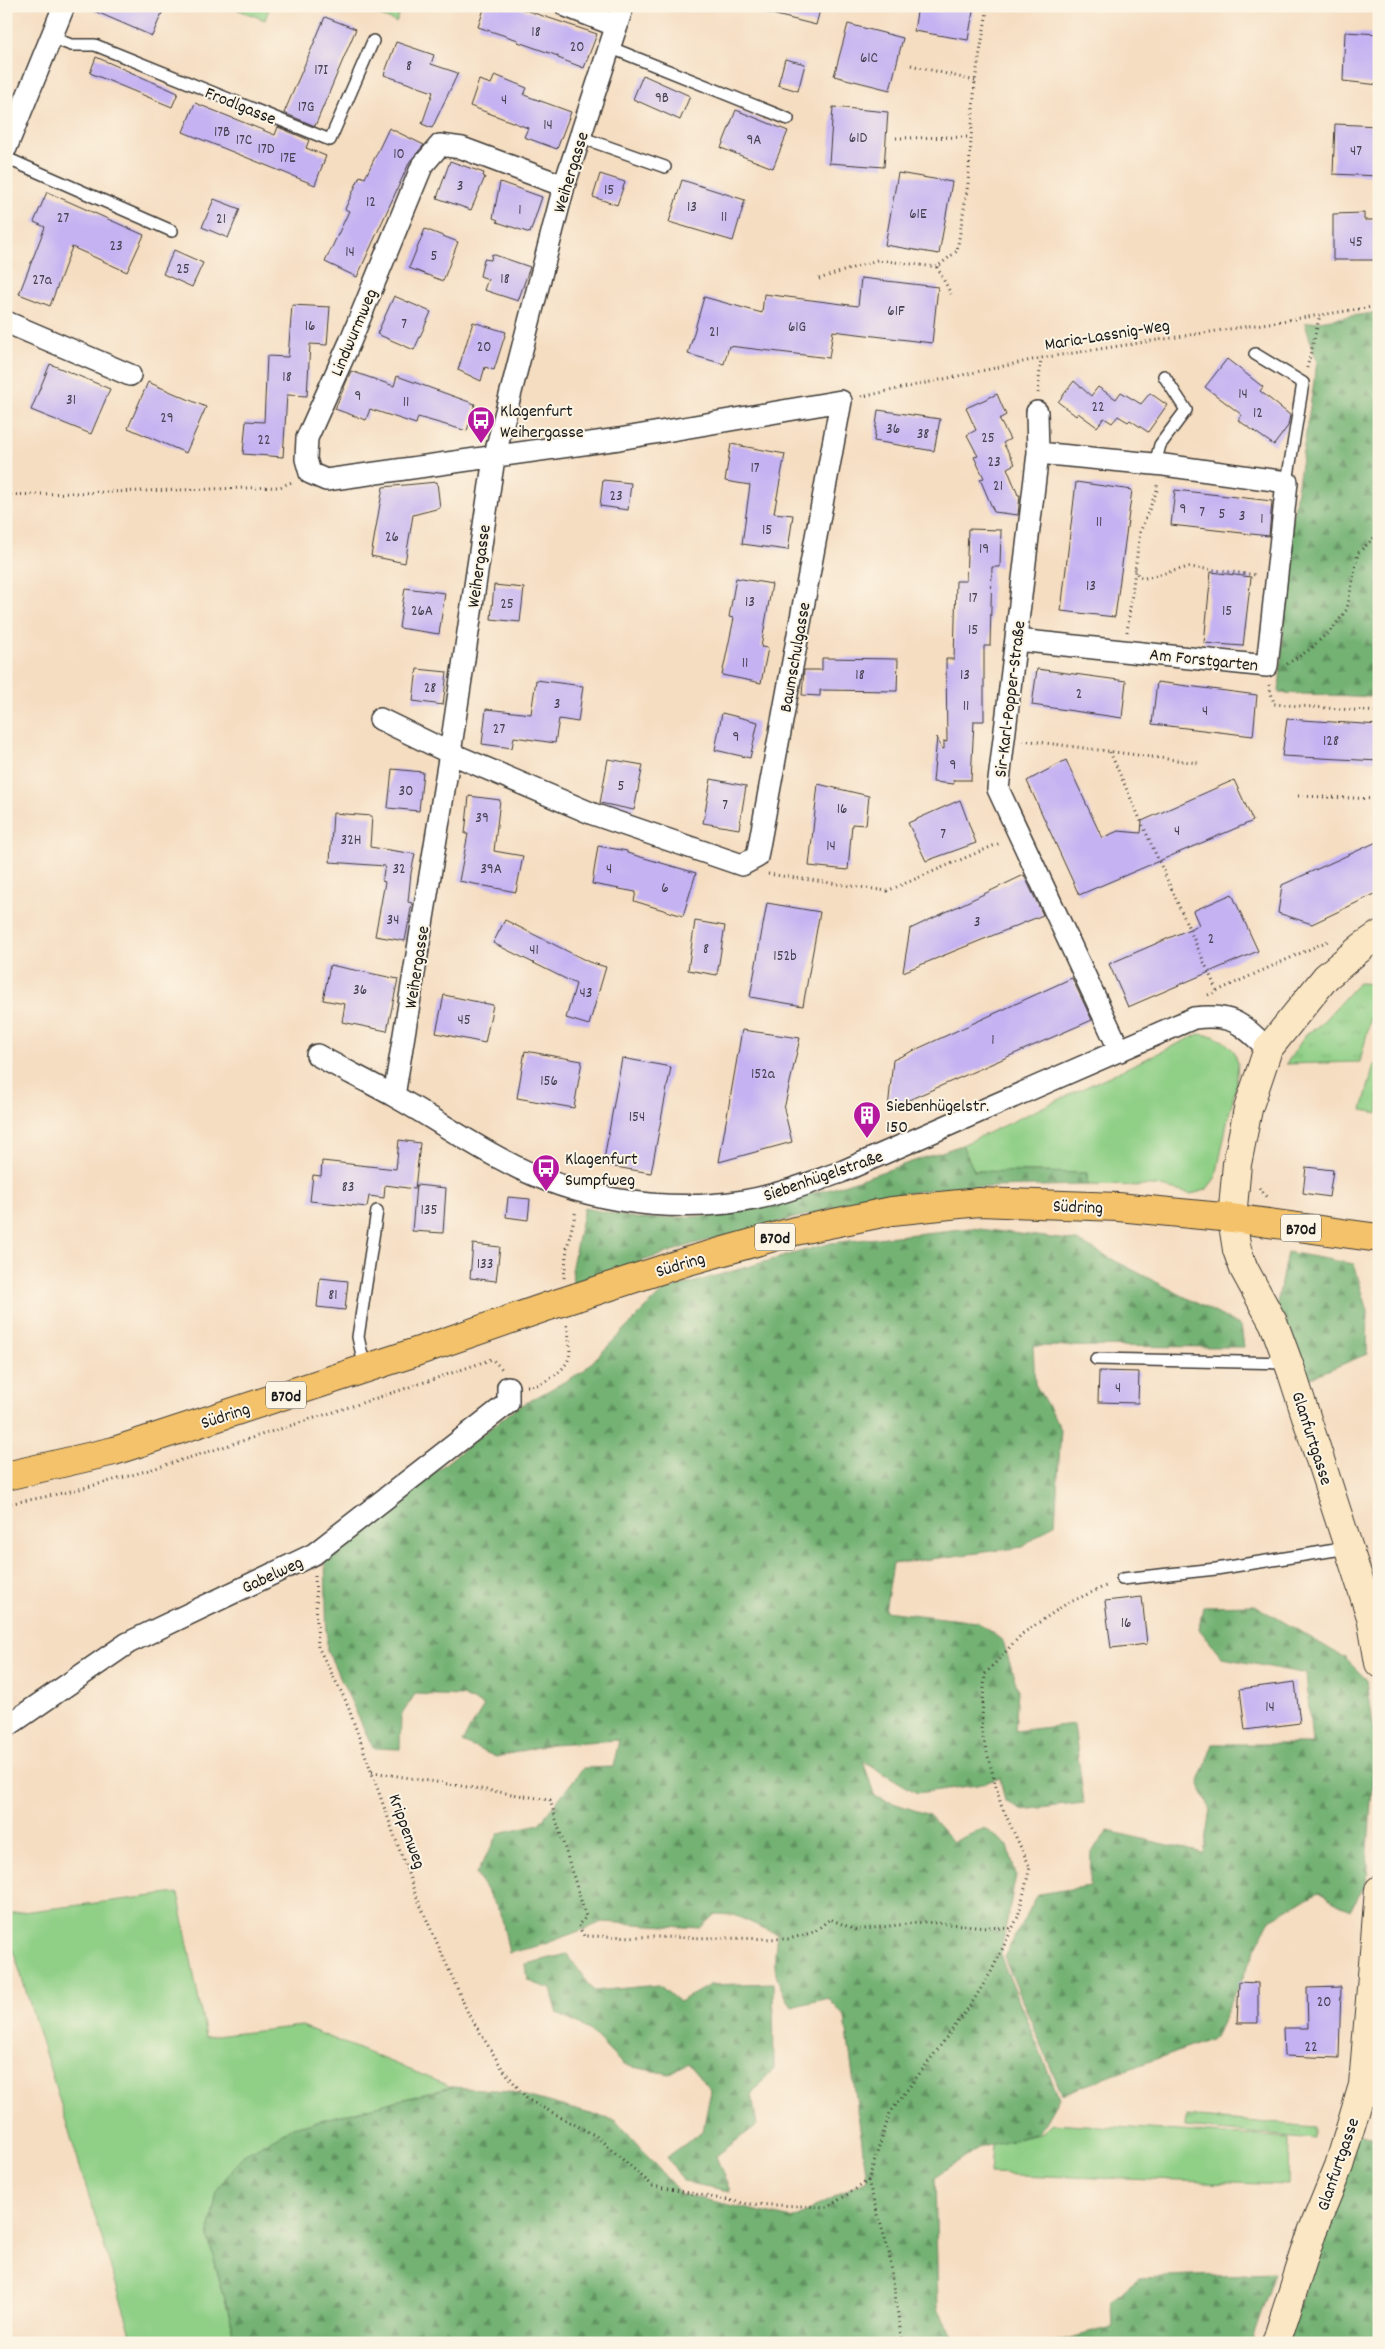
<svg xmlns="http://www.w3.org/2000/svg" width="1385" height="2349" font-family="Dekko,sans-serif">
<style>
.grass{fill:#8fcf86;stroke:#567651}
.forest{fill:url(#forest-firs);stroke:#486748}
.park{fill:url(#park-tufts);stroke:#567651}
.building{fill:#c4b2f2}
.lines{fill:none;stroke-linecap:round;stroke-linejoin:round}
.lane-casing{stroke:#3d3935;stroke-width:14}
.street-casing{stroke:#3d3935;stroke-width:24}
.secondary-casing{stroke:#3d3935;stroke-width:30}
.primary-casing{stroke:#3d3935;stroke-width:30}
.path{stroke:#3d3935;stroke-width:3;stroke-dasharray:1 4;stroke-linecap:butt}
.lane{stroke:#fff;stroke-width:11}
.street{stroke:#fff;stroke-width:21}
.secondary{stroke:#fbe7c3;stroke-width:28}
.primary{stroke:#f4c26a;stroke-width:28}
.primary-bridge-casing{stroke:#3d3935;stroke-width:30;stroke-linecap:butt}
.primary-bridge{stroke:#f4c26a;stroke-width:28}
.labels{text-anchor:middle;stroke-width:4;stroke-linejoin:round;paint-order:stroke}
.number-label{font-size:15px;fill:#464252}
.shield{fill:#fcf5e5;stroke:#5f5d58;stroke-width:1}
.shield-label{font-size:16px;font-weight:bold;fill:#1c1c1c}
.street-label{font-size:18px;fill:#1c1c1c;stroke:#fcf5e5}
.poi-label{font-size:18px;fill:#1c1c1c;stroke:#fcf5e5;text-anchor:start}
</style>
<defs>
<pattern id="forest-firs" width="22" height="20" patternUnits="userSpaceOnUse" patternTransform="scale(1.25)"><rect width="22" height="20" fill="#73b273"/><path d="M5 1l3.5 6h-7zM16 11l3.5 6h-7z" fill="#5e905e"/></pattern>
<pattern id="park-tufts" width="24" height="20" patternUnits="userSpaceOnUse" patternTransform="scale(1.25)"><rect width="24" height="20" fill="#8fcf86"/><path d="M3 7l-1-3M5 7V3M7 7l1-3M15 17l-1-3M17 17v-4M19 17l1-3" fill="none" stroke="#7bb173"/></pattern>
</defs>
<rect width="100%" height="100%" fill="#fcf5e5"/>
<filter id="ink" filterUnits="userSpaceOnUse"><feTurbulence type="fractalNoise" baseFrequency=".02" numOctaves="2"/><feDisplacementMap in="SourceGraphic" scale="10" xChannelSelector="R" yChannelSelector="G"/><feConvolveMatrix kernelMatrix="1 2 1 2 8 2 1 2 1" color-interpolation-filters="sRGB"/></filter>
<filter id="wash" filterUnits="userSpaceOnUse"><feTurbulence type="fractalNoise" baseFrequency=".0096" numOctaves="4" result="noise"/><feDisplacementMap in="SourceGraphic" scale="20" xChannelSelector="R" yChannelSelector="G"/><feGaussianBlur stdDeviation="1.12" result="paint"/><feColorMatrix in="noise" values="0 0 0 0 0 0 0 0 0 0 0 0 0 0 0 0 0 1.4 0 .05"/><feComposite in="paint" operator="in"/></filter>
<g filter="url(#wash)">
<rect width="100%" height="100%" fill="#f5ddc1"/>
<path class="grass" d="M228,6H270L265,20Z
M357,6H403L396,22Z
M1199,1034L1213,1036L1225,1042L1234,1051L1238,1063L1236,1086L1227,1123L1216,1177L1206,1190L1191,1194L1157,1186L1087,1185V1173L974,1171L962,1145Z
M1379,1064V1113L1362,1110L1374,1065Z
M178,1893L206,2037L302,2026L452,2087L293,2127L208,2238L237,2343H134L6,1926V1914Z
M1053,2123L1289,2138L1288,2185L990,2174L992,2144L1040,2134Z"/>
<path class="forest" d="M1379,312V697L1279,693L1289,542L1317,362L1305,323Z
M962,1145L974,1171L1087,1173V1185L941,1188L869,1199L694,1244L573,1284L572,1266L584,1208L641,1219L707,1216L831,1189Z
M971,1228L1077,1241L1241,1326L1244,1347L1033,1346L1035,1384L1061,1429L1055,1523L1023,1547L893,1564L885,1611L977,1622L1003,1641L1018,1690L1015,1731L1074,1724L1084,1803L1021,1810L1005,1801L1000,1778L977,1785L917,1793L863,1761L875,1797L929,1815L953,1842L985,1828L1008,1846L1016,1875L1000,1955L1059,2098L1039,2133L978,2148L935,2177L938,2308L956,2343H237L208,2238L217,2190L242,2156L293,2127L452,2087L508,2091L616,2121L681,2194L792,2219L867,2180L845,2017L828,1998L792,2007C773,1977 773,1968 777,1934L734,1915L715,1914L700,1928L603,1922L542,1945L509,1953L501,1914L476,1874L499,1833L539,1824L583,1768L613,1767L619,1740L551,1744L496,1757L462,1742L484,1706L462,1696L415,1694L401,1716L400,1749L373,1748L327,1650L325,1558L515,1409L582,1372L663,1291L831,1243Z
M1287,1252L1354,1264L1368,1311L1367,1354L1304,1380L1277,1304Z
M1255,1605L1345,1658L1367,1680L1375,1738L1366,1884L1350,1910L1318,1892L1270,1919L1215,2037L1062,2094L1004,1957L1038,1894L1090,1886L1091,1852L1108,1831L1203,1853L1210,1810L1199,1782L1213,1744H1312L1306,1674L1223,1658L1199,1629L1203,1606Z
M567,1954L594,1991L659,1985L679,2002L710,1985L773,1983L774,2069L752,2094L757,2125L716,2156L730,2191L684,2182L667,2157L703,2131L711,2090L688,2063L669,2074L623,2065L589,2030L558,2014L551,1989L528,1981L526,1964Z
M1357,2133L1379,2138V2343H1285Z
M1275,2273L1251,2343H1051L1112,2327L1111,2301L1139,2278Z"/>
<path class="park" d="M1358,983L1379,984L1360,1062L1286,1064L1307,1033L1317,1028Z
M1186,2116L1315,2127V2139L1185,2127Z"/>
<g id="blocks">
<path class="building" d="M83,6H165L152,36Z
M485,6H513L597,34L584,68L558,58V56L518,42V40L478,27Z
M765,6H821L816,25L764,12Z
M918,6H974L968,40L914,31Z
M325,17L356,29L315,126L284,113Z
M848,24L903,38L890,90L834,76Z
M1345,32L1379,34V85L1343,81Z
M396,42L434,55L431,64L458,73L432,128L422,124L433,92L384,75Z
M96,57L178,93L172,107L90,73Z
M785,59L805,64L798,91L778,85Z
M495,75L527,88L524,95L571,112L557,149L524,137L528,128L470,106L479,80L491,84Z
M643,75L690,96L680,120L633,99Z
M195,103L275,135L278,127L309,140L306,148L326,156L315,185L183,132Z
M833,107L888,112L884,167L829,163Z
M736,110L788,131L773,168L721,148Z
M1335,124L1379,126V176L1333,174Z
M389,128L424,145L410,161L357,277L325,262L349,211L345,209L360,176L365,178Z
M450,161L484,173L483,176L485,177L471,210L437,198Z
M898,173L952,182L939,254L885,245Z
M600,174L625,182L617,205L593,197Z
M682,180L745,200L733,241L669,222Z
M500,182L542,197L530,233L497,222L498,220L493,218Z
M47,192L144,235L127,272L72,247L50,306L19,294L45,227L34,222Z
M214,199L240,209L228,238L202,227Z
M1364,213V220H1379V260H1333V214Z
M425,229L458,242L443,281L409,268Z
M174,250L203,263L192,287L163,274Z
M492,254L530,267L518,301L484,290L488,279L480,276L484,259L491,260Z
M861,278L938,287L932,343L833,331L829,358L729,346L724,364L688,354L704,297L762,313L764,294L858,306Z
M394,296L431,312L414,350L377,334Z
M292,305L330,307L327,345L310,344L307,396L287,395L283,457L243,454L246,421L264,422L267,356L288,357Z
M473,322L506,332L494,370L485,367L481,381L458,370Z
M1227,359L1263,387L1260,391L1290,415L1288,426L1274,445L1238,420L1242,415L1205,387Z
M50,364L110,389L91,434L31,410Z
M351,371L394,386L397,376L475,404L467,431L418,417L416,424L370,409L366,420L335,409Z
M1074,381L1091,396L1098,387L1116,399L1121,392L1141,404L1150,393L1167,405L1148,432L1130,420L1128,422L1118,416L1112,423L1104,418L1097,427L1078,413L1076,416L1058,402Z
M148,382L206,407L186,453L128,428Z
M997,394L1006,415L999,419L1010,439L1003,443L1015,464L1007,468L1018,495H1020L1018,515L994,512L980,479L984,478L974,457L978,456L967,435L976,430L966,408Z
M878,410L940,419L934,451L874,441Z
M731,444L785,454L774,513L793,515L788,550L742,544L750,485L725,481Z
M603,480L631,483L628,510L600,506Z
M437,482L440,508L413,515L405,563L371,556L383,487Z
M1076,482L1132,490L1115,617L1061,611Z
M1175,490L1272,501L1269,536L1171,525Z
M968,529L1001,530L1000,567H992L990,646H984V721H974L971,780H953L954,784L933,782L937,737L941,748L944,749V741L947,742L946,659H954L956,581H966Z
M1211,572L1251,577L1243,646L1204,643Z
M736,578L772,584L761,647L768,648L761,683L722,675L734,618L729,617Z
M494,585L524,588L520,622L491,619Z
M405,588L445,593L439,634L399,628Z
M822,658L898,659L897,691L820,690V696L802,695L804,670H822Z
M417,669L447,672L443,705L413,701Z
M1037,669L1126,681L1122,718L1032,705Z
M536,680L583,686L578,722L559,719L555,743L514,737L512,748L482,744L486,709L531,714Z
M1157,682L1257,695L1253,736L1152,724Z
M722,713L758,722L750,758L715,750Z
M1287,719L1379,725V761L1282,756Z
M608,759L643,765L634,810L600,803Z
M1066,760L1102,838L1118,831L1141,833L1142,821L1234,780L1253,821L1079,895L1027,781Z
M392,769L423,772L419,811L388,808Z
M711,779L746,786L739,829L703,823Z
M818,784L869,796L866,825L852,824L848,870L809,866Z
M469,796L500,800L494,851L523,856L516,892L459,881L468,834H465Z
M960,800L976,843L926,861L908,823Z
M333,813L372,816L370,847L415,854L411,873L408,902L412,903L405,941L375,936L385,882L382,881L385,866L330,862Z
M1379,841V892L1312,924L1278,913L1282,885Z
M598,846L627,851V853L696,873L683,916L634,901L636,892L592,884Z
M1024,875L1043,915L903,972L910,929Z
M1232,894L1258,951L1128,1007L1109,964L1199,925L1193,911Z
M767,903L820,912L803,1006L750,997Z
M505,920L589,962L606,967L589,1025L566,1018L576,984L493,943Z
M695,921L725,926L717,975L688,970Z
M330,965L398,979L387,1031L342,1022L345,1004L323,1000Z
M1072,978L1092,1020L888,1109L893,1060Z
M444,995L493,1005L485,1043L436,1033Z
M742,1030L800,1038L784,1109L792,1142L719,1162Z
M525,1051L582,1061L574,1108L517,1098Z
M622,1058L671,1067L651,1173L603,1165Z
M399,1140L420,1143L415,1189L385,1185L384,1198L369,1196L367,1207L310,1201L313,1175L321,1176L322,1161L396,1169Z
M1306,1167L1333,1170L1329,1197L1303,1193Z
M416,1185L446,1188L443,1233L412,1231Z
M508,1197L530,1199L528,1220L506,1217Z
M473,1244L500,1247L496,1281L470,1278Z
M320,1278L348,1281L345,1310L317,1307Z
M1099,1371L1139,1372L1138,1403L1098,1402Z
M1142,1597L1147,1644L1111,1648L1105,1601Z
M1295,1682L1300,1723L1245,1730L1240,1689Z
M1239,1982L1258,1983V2023H1237Z
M1341,1987L1339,2058L1284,2056L1283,2028H1308L1307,1988Z"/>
</g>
</g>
<g filter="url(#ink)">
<use href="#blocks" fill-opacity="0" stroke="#3d3935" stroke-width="1"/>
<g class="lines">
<g class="lane-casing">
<path id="lane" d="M51,37L71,45H95L330,140L373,41
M609,47L788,119
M580,137L665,167
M6,158L172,231
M1255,354L1303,383L1287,482
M1155,464L1160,445L1186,410L1164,376
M1096,1359L1288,1363
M365,1369L358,1337L377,1211
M1122,1579L1216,1569L1348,1548"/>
</g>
<g class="street-casing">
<path id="street" d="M566,6L617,26
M6,148L64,6
M6,322L130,375
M1037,412L1038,453L998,789L1120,1051
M1017,640L1267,666L1287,482L1164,465L1038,453
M380,719L450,753L593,814L742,865L757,857L841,401L619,439L326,480L310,473L306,459L307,438L350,342L422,166L440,145L462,148L564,186
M317,1055C342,1069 369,1082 394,1096C430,1116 465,1140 501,1159C574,1199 662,1214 743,1201C777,1196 809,1183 841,1172L1194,1018C1232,1013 1242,1024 1268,1049
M394,1096L450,753L494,458L564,186L623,6
M6,1727L128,1643L314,1554L508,1403V1387"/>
</g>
<g class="secondary-casing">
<path id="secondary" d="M1379,935L1363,946L1326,977L1268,1049L1248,1109L1237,1164L1232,1218L1237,1250L1244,1269L1274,1324L1291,1370L1371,1617L1379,1663
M1276,2343L1312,2232L1339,2166L1363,2085L1379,1890"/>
</g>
<g class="primary-casing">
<path id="primary" d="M577,1297L685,1262L795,1231L892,1211L979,1202L1118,1207L1232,1218L1379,1238
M6,1476L114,1451L413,1353L549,1306"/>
</g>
<path class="path" d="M911,65L975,81
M896,138L970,137
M937,267L951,294
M819,279L877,260L937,267L957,251L968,184L975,81L988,6
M1307,368L1320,315
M1038,393L1041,358
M861,397L1041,358L1379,306
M6,495L280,487L292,482
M1135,569L1138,576L1145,578L1189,567L1257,575
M1127,632L1140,532L1157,490V485
M1287,664L1309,650L1334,627L1347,609L1358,553L1379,533
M1269,685L1274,704L1379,712
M1023,740L1198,763
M1110,752L1217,991
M1298,796L1379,799
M768,874L887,891L1000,843
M1208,995L1330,940
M1259,1188L1268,1199
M564,1278L567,1248L576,1210
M527,1386C538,1386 543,1383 552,1377C576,1361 570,1349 567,1324
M6,1504C81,1492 154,1469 226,1446C315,1418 404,1390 492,1359L502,1369
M315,1576L318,1647L346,1701L415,1893L468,2013L502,2068L527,2099L596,2136L653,2186L748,2204L828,2207L868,2181L889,2252L902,2343
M372,1772L550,1800L586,1917L578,1925L584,1936L789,1939L814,1932L830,1919L856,1930L924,1922L1013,1929
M868,2181L890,2113L970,2006L991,1972L1018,1917L1030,1867L1001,1805L981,1730L985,1674L1022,1634L1066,1604L1108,1585"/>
<use href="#lane" class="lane"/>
<use href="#street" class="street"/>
<use href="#secondary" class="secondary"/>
<use href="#primary" class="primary"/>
<g class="primary-bridge-casing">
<path id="primary-bridge" d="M549,1306L577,1297"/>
</g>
<use href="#primary-bridge" class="primary-bridge"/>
</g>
</g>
<defs>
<g id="bus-pin" transform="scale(1.4375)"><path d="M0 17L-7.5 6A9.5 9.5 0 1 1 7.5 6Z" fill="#b5179e" stroke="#fcf5e5"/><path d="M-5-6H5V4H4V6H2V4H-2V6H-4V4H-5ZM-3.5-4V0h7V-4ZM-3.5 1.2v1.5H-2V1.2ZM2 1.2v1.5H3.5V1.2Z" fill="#fff"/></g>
<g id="building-pin" transform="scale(1.4375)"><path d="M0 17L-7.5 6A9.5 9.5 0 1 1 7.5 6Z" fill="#b5179e" stroke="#fcf5e5"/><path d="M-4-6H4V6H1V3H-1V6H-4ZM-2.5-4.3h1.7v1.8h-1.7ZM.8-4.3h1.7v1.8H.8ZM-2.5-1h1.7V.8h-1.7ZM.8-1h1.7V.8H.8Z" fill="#fff"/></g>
</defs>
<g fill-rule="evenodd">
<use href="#bus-pin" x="481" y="420"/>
<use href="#building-pin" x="867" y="1115"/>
<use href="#bus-pin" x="546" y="1168"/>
</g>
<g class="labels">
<g class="number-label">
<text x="536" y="36">18</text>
<text x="577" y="51">20</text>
<text x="869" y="62">61C</text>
<text x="409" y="70">8</text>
<text x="321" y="74">17I</text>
<text x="662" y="102">9B</text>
<text x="504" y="104">4</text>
<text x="306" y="111">17G</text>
<text x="548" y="129">14</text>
<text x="222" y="136">17B</text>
<text x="858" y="142">61D</text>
<text x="244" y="144">17C</text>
<text x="754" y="144">9A</text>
<text x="266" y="153">17D</text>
<text x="1356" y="155">47</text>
<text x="399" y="158">10</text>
<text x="288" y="162">17E</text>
<text x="460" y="190">3</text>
<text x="609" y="194">15</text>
<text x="371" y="206">12</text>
<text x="692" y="211">13</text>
<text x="520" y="214">1</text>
<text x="918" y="218">61E</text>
<text x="724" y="221">11</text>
<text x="63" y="222">27</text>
<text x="221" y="223">21</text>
<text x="1356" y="246">45</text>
<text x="116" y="250">23</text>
<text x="350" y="256">14</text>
<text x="434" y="260">5</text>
<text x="183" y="273">25</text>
<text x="505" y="283">18</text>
<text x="42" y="284">27a</text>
<text x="896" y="315">61F</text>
<text x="404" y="328">7</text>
<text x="310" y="330">16</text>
<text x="797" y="331">61G</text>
<text x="714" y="336">21</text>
<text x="484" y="351">20</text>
<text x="287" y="381">18</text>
<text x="1243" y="398">14</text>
<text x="358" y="400">9</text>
<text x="71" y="404">31</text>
<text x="406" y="406">11</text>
<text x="1098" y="411">22</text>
<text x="1258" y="417">12</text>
<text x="167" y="422">29</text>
<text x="893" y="433">36</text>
<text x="923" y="438">38</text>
<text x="988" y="442">25</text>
<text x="264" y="444">22</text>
<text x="994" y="466">23</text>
<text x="755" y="472">17</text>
<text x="998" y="490">21</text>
<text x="616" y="500">23</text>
<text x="1183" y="513">9</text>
<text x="1202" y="516">7</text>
<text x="1222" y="518">5</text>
<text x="1242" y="520">3</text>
<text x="1262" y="523">1</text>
<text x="1099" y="526">11</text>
<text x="767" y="534">15</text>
<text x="392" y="541">26</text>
<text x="984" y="553">19</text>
<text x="1091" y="590">13</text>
<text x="973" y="602">17</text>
<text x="750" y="606">13</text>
<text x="507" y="608">25</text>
<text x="422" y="615">26A</text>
<text x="1227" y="615">15</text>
<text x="973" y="634">15</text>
<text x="745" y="667">11</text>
<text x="860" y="679">18</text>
<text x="965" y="679">13</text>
<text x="430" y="692">28</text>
<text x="1079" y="698">2</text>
<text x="557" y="708">3</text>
<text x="966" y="710">11</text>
<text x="1205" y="715">4</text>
<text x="499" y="733">27</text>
<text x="736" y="741">9</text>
<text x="1331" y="745">128</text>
<text x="953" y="769">9</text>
<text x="621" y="790">5</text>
<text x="406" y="795">30</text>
<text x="725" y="809">7</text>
<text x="842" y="813">16</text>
<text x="482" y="822">39</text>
<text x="1177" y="835">4</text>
<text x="943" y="838">7</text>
<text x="351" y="844">32H</text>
<text x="831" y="850">14</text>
<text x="399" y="873">32</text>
<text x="491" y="873">39A</text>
<text x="609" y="873">4</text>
<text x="665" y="892">6</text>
<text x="393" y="924">34</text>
<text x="977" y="926">3</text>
<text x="1211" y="943">2</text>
<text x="706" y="953">8</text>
<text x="534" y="954">41</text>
<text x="785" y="960">152b</text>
<text x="360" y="994">36</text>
<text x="586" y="997">43</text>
<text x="464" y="1024">45</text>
<text x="993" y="1044">1</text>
<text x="763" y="1078">152a</text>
<text x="549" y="1085">156</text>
<text x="637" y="1121">154</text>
<text x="348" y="1191">83</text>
<text x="429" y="1214">135</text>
<text x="485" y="1268">133</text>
<text x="333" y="1299">81</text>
<text x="1118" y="1392">4</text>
<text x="1126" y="1627">16</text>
<text x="1270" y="1711">14</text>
<text x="1324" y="2006">20</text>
<text x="1311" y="2051">22</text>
</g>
<g class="shield">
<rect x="1281" y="1214.5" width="40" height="27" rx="4"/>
<rect x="755" y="1223.5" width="40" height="27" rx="4"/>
<rect x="266" y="1381.5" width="40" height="27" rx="4"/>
</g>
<g class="shield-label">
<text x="1301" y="1234">B70d</text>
<text x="775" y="1243">B70d</text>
<text x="286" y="1401">B70d</text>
</g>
<g class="street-label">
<text transform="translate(241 105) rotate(22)" y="6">Frodlgasse</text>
<text transform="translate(570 172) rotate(-73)" y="6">Weihergasse</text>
<text transform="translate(353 332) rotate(-67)" y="6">Lindwurmweg</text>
<text transform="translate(1107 334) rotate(-9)" y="6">Maria-Lassnig-Weg</text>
<text transform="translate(478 566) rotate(-82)" y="6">Weihergasse</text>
<text transform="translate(794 657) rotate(-80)" y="6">Baumschulgasse</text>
<text transform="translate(1204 659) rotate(6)" y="6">Am Forstgarten</text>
<text transform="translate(1009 699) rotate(-83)" y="6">Sir-Karl-Popper-Straße</text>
<text transform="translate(416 967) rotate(-81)" y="6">Weihergasse</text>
<text transform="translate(823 1175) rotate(-19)" y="6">Siebenhügelstraße</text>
<text transform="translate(1078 1206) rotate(2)" y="6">Südring</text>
<text transform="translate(680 1264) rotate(-17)" y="6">Südring</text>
<text transform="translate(225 1415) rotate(-18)" y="6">Südring</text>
<text transform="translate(1313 1438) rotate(72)" y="6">Glanfurtgasse</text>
<text transform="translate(272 1574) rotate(-25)" y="6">Gabelweg</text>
<text transform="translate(408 1831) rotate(70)" y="6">Krippenweg</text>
<text transform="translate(1337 2164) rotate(-71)" y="6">Glanfurtgasse</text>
</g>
<g class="poi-label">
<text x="500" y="416">Klagenfurt<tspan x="500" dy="21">Weihergasse</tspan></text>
<text x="886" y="1111">Siebenhügelstr.<tspan x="886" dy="21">150</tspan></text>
<text x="565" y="1164">Klagenfurt<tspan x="565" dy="21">Sumpfweg</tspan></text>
</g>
</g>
<rect width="1385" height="2349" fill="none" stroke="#fcf5e5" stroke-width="25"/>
</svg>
